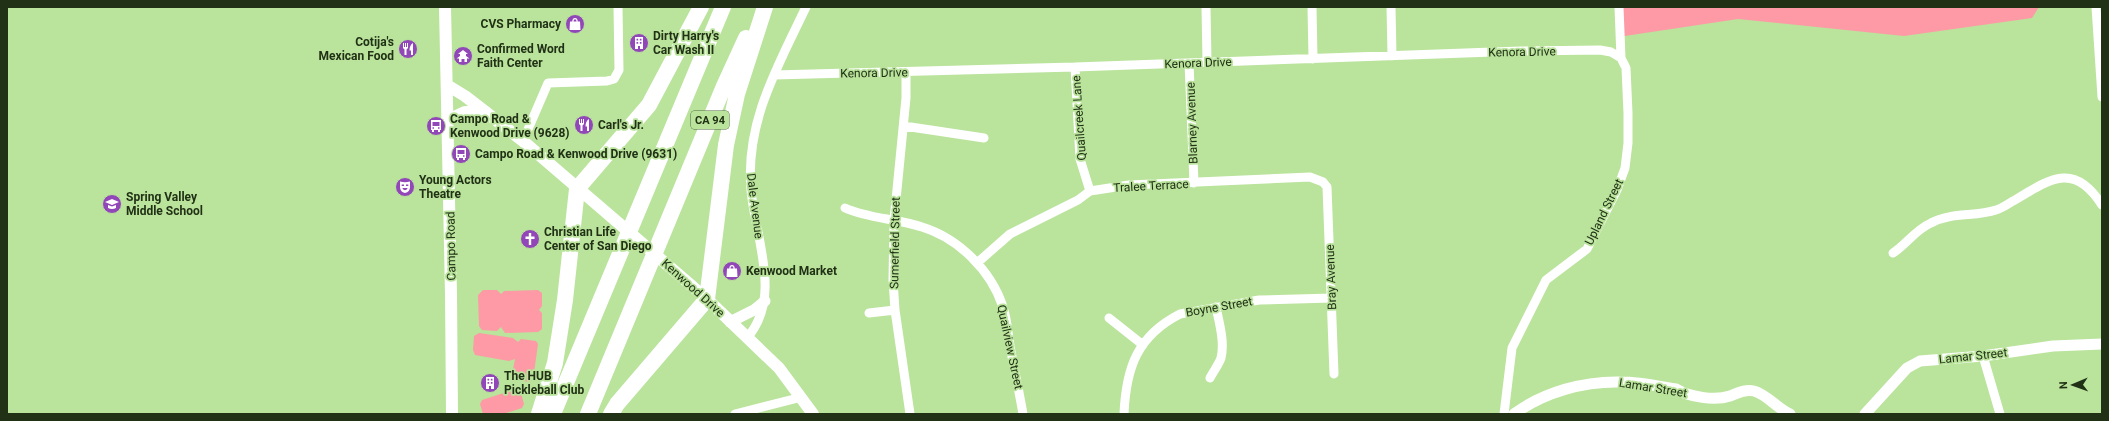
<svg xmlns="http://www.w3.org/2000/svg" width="2109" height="421" font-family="Roboto,sans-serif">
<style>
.green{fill:#fd9aa6}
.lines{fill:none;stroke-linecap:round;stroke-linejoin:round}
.minor{stroke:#fff;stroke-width:9}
.tertiary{stroke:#fff;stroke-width:11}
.secondary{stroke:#fff;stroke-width:12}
.motorway{stroke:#fff;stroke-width:16}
.labels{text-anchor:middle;stroke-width:3.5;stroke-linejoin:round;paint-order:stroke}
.shield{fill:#bae39c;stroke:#4f663e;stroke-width:1}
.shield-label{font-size:11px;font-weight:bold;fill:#213115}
.poi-label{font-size:12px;font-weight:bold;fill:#213115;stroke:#bae39c;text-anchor:start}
.street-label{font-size:12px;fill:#213115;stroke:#bae39c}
</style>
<rect width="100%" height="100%" fill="#bae39c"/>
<path class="green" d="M1618,7H2039L2032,18L1904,36L1738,19L1618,37Z
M483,290H497L501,294L504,291L538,290L542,293V306L539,310L542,313V329L538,332L505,333L501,327L497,331L482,330L479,326L478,295Z
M479,333L513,338L518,342L521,339L536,341L538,344L533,380L529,382L515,379L512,375L515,359L509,361L475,355L473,350L474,336Z
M516,389L520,390L524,404L522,408L503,414H483L480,404L482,400Z"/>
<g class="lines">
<path class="minor" d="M1206,7L1207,62
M1312,7L1313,59
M1391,7L1392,56
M2096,7L2102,97
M1189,63L1194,183
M1075,67L1080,159L1090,191
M906,72V98L894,220L893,280L895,310L910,414
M774,75L1075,67L1521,51L1600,50L1611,52L1621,58
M904,126L984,138
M523,141L548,83L607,81L614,79L619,70L618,7
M845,208C869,219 896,218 922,227C958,238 991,270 1003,307C1007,319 1008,333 1010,346C1014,368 1019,391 1023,414
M1893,253C1907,244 1915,230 1931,223C1951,212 1975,217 1996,210C2003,208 2009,203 2015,200C2050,179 2074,161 2102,205
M977,263L1010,234L1078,200L1090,191L1129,185L1310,177L1323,182L1327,187L1334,374
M869,313L895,310
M1109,318L1143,345
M747,338C783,297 755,238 751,190C745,122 778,66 806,7
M1983,356L2000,414
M1210,378C1213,372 1219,364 1221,358C1225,342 1219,322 1216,307
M735,414L802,397
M1124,414C1126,368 1137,336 1180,314L1259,300L1332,298
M1504,414L1512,348L1546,280L1587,249L1617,190L1625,168L1628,143V113L1626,68L1621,58L1619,7"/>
<path class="tertiary" d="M730,322L754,310L765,301
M1514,414C1544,392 1584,381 1621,382C1639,382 1658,386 1676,389C1689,397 1715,401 1730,396C1738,393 1745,389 1754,391C1766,394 1777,408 1790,414
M1865,414L1907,368L1920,361L1983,356L2053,346L2102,344"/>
<path class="secondary" d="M445,7L451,294L452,414
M447,85L465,96L523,141L707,299L779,368L813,414
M448,120L465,112H486"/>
<path class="motorway" d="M539,414L555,363L565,300L577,189L649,105L701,7
M553,414L723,7
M588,414L724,86L746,38
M611,414L617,404L707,299L726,145L737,94L765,7"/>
</g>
<defs>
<g id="shop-disc" transform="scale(1)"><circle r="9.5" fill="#9247b8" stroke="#bae39c"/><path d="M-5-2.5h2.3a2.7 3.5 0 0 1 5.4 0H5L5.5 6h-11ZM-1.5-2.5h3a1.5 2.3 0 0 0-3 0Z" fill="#fff"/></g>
<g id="building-disc" transform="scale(1)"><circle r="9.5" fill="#9247b8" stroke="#bae39c"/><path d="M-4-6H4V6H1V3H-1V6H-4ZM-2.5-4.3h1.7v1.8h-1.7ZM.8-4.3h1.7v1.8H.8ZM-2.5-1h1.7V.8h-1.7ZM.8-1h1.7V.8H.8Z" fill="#fff"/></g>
<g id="restaurant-disc" transform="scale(1)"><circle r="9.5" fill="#9247b8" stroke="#bae39c"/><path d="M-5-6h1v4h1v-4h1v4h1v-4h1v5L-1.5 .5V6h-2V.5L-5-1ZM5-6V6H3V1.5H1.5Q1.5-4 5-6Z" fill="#fff"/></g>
<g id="temple-disc" transform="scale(1)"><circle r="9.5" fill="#9247b8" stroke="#bae39c"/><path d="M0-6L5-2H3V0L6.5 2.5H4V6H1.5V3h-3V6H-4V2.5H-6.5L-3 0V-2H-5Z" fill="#fff"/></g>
<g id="bus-disc" transform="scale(1)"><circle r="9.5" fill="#9247b8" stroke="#bae39c"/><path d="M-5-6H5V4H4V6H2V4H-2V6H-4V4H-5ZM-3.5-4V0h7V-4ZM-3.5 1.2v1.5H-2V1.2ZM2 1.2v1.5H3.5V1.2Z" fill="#fff"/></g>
<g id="theatre-disc" transform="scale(1)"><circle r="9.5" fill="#9247b8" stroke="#bae39c"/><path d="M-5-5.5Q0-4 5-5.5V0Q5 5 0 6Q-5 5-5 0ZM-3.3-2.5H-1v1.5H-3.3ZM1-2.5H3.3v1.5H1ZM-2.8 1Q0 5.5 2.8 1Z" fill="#fff"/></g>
<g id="school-disc" transform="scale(1)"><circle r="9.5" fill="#9247b8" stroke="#bae39c"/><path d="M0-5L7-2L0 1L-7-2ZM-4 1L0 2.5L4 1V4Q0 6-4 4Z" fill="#fff"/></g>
<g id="church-disc" transform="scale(1)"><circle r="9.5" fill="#9247b8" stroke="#bae39c"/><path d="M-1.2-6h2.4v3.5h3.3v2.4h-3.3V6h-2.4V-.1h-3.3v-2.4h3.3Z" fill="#fff"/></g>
</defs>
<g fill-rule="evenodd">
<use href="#shop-disc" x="575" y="24"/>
<use href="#building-disc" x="639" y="43"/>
<use href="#restaurant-disc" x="408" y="49"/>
<use href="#temple-disc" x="463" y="56"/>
<use href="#restaurant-disc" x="584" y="125"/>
<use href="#bus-disc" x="436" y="126"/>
<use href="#bus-disc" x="461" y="154"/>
<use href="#theatre-disc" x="405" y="187"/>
<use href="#school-disc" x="112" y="204"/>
<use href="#church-disc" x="530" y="239"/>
<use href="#shop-disc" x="732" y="271"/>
<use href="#building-disc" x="490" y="383"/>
</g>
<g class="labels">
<rect class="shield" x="691" y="111" width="38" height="18" rx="3"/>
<g class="shield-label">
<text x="710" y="124">CA 94</text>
</g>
<g class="poi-label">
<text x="561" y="28" text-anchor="end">CVS Pharmacy</text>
<text x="653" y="40">Dirty Harry's<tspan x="653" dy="14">Car Wash II</tspan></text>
<text x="394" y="46" text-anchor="end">Cotija's<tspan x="394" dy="14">Mexican Food</tspan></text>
<text x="477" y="53">Confirmed Word<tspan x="477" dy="14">Faith Center</tspan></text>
<text x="450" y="123">Campo Road &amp;<tspan x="450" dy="14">Kenwood Drive (9628)</tspan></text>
<text x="598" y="129">Carl's Jr.</text>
<text x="475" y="158">Campo Road &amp; Kenwood Drive (9631)</text>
<text x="419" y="184">Young Actors<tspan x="419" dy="14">Theatre</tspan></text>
<text x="126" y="201">Spring Valley<tspan x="126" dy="14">Middle School</tspan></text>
<text x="544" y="236">Christian Life<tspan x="544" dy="14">Center of San Diego</tspan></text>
<text x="746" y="275">Kenwood Market</text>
<text x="504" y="380">The HUB<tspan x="504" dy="14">Pickleball Club</tspan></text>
</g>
<g class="street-label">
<text transform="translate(1522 52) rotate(-1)" y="4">Kenora Drive</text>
<text transform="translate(1198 63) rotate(-2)" y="4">Kenora Drive</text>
<text transform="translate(874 73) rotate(-1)" y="4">Kenora Drive</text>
<text transform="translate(1079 118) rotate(-94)" y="4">Quailcreek Lane</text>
<text transform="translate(1192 123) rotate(-92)" y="4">Blarney Avenue</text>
<text transform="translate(1151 186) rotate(-3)" y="4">Tralee Terrace</text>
<text transform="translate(755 206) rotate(83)" y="4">Dale Avenue</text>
<text transform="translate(1604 212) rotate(-64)" y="4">Upland Street</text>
<text transform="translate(895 243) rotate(-89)" y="4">Sumerfield Street</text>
<text transform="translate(451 246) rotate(-91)" y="4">Campo Road</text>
<text transform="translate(1331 277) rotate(-92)" y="4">Bray Avenue</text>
<text transform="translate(693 288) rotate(42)" y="4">Kenwood Drive</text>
<text transform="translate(1219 307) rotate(-10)" y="4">Boyne Street</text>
<text transform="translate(1010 347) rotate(78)" y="4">Quailview Street</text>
<text transform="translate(1973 356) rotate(-6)" y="4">Lamar Street</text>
<text transform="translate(1653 388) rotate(9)" y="4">Lamar Street</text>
</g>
</g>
<rect width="2109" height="421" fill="none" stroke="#213115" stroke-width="16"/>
<g transform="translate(2073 385) rotate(268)" stroke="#bae39c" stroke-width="3" paint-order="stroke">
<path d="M0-3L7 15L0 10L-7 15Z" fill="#213115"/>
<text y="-6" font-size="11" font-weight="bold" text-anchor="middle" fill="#213115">N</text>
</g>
</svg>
